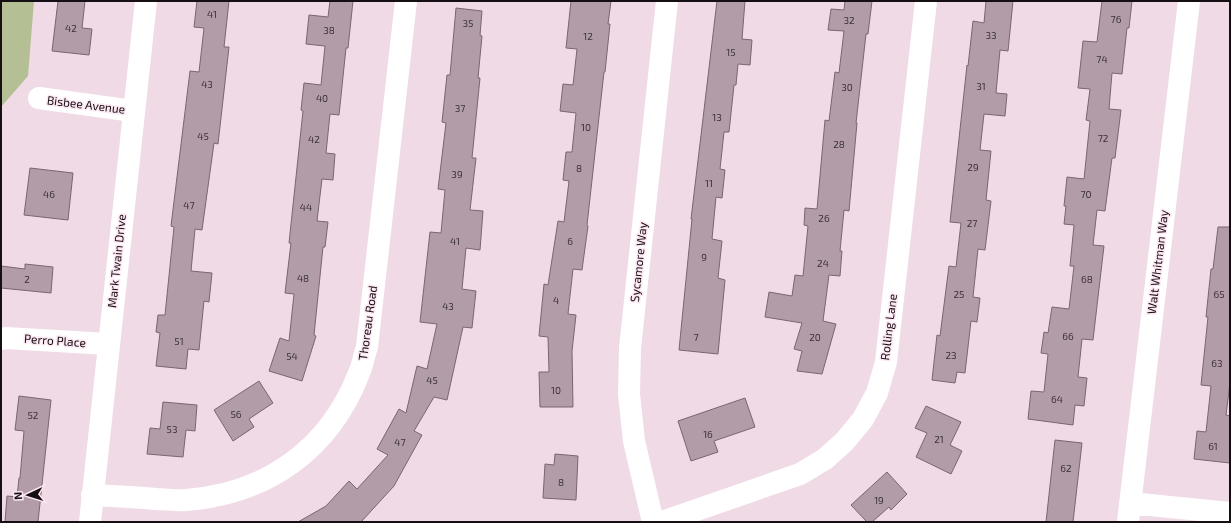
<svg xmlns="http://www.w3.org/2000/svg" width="1231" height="523" font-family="'Exo 2',sans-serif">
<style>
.green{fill:#b4bf94}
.building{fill:#b19ca7;stroke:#796670}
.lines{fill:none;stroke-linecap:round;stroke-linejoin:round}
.minor{stroke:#fff;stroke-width:22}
.labels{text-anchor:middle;stroke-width:3;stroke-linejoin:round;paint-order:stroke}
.number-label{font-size:10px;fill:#3c3237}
.street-label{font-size:12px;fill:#150e12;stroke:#fde7f3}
</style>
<rect width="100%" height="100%" fill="#f0dae6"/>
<path class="green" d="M1,1H34L28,76L1,107Z"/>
<path class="building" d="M58,1H85L82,28L92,29L89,55L52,51Z
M197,1H229L224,47H229L218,144L214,143L202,230L195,229L191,271L212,273L209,302L204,301L199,350L188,349L186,369L156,366L160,333L156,332L158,315H165L174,227L171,226L190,71L199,72L204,28L194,27Z
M330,1H353L348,48H346L339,115L330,114L326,153L335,154L333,180L322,179L317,221L328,222L325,247H323L314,335L316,336L302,381L269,371L280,338L289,341L294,294L285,293L291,243H289L303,111L301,110L304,83L321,85L325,46L306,44L309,15L328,17Z
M571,1H611L608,24H610L605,72H604L587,225L588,226L582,270L573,269L568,314L576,315L572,351L573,407H540L539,372H549L548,337L539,336L544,284L548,285L558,221L564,222L569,181L563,180L566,152H572L576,113L560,111L563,84L573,85L577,49L566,48Z
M717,1H745L742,39L752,40L750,65L738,64L736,85H734L729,132H724L720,169L725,170L722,198L716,197L712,239L722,241L718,278L725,280L718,354L679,350L692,219H691Z
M845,1H872L868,34H866L856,123H857L849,211L844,210L840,251H842L840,276L829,275L823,321L836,324L822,374L797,371L802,351L794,349L802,323L765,317L769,292L792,296L795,275L803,276L808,226L804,225L805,208L817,209L825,120L829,121L835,72L839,73L844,31L828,30L831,9L844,10Z
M986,1H1013L1008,51L1000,50L996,93L1007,94L1005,116L984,114L980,150L991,151L986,200L991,201L985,250L978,249L973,297L980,298L977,322L971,321L965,373L957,372L955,383L932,380L937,335L940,336L949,266L956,267L961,223L950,222L967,65L968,66L973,21L984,23Z
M1102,1H1132L1129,28H1127L1122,74L1112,73L1109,109L1121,110L1115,158H1112L1105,211L1097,210L1093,245L1104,246L1093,340L1082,339L1078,377L1087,378L1084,406L1075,405L1073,425L1028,419L1031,391L1044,392L1048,354L1041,353L1044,332L1048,333L1052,307L1069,309L1074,266H1070L1074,225L1064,224L1066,206H1064L1067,177L1084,179L1090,121L1086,120L1090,89L1078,88L1083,41L1097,42Z
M456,8L482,11L480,35L482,36L478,78H480L472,158H476L470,210L483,211L480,250L466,248L462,289L476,291L472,328L463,327L447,400L434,397L414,431L422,435L394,486L361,522H298L326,506L349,481L357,489L388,455L377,449L399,409L406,413L417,366L427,369L437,324L420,322L430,232L441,233L445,190L438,189L446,123L442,122L447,75H450Z
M30,168L73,173L68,220L24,215Z
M1218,227H1230V383L1226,415L1230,416V463L1194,459L1197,431L1206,432L1211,386L1201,385L1208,317H1206L1211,269H1213Z
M25,264L53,267L51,293L1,288V266L25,269Z
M259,381L273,403L249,419L254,427L233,441L214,410Z
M19,396L51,400L38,522H5L7,496L17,497L19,478H20L24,431L15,430Z
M745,398L755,427L714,441L718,452L691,461L678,421Z
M163,402L197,405L195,431L186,430L183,457L147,454L150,428L160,429Z
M926,406L961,422L950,445L962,451L951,474L916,457L927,433L915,428Z
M1055,440L1082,443L1073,522H1046Z
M555,454L578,456L576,500L543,498L545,464L554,465Z
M887,472L907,494L891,510L889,507L872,522H867L851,505Z"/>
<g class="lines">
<path class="minor" d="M39,98L133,111
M1,339L6,338L108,344
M92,495C114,496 135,497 156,499C166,499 176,501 186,500C267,494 330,449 359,373C363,365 364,355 367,347L406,1
M1130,503L1230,513
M90,522L146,1
M653,522L634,441L629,394L630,348L667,1
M662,522L800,474L825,459L845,441L863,419L877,393L886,362L926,1
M1128,522L1189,1"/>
</g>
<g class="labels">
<g class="number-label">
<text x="212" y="18">41</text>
<text x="1116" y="23">76</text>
<text x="849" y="24">32</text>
<text x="468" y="27">35</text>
<text x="71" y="32">42</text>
<text x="329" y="34">38</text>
<text x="991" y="39">33</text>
<text x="588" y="40">12</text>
<text x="731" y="56">15</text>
<text x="1102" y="63">74</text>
<text x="207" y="88">43</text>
<text x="981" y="90">31</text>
<text x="847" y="91">30</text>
<text x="322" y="102">40</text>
<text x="460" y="112">37</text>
<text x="717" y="121">13</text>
<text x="586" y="131">10</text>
<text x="203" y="140">45</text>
<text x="1103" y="142">72</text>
<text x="314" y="143">42</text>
<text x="839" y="148">28</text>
<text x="973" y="171">29</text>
<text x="579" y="172">8</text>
<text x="457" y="178">39</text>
<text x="709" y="187">11</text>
<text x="49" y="198">46</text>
<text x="1086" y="198">70</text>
<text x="189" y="209">47</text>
<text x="306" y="211">44</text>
<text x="824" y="222">26</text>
<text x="972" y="227">27</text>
<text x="455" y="245">41</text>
<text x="570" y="245">6</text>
<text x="704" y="261">9</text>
<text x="823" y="267">24</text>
<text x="303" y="282">48</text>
<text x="27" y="283">2</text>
<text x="1087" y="283">68</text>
<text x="959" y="298">25</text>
<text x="1219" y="298">65</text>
<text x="556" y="304">4</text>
<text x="448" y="310">43</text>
<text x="1068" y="340">66</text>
<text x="696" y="341">7</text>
<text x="815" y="341">20</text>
<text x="179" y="345">51</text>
<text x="951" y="359">23</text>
<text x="292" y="360">54</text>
<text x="1217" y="367">63</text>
<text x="432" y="384">45</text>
<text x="556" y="394">10</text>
<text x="1057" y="403">64</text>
<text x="236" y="418">56</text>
<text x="33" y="419">52</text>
<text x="172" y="433">53</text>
<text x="708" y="438">16</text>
<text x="939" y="443">21</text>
<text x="400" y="446">47</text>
<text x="1213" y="450">61</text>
<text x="1066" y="472">62</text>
<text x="561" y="486">8</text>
<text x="879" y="504">19</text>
</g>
<g class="street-label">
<text transform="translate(86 105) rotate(7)" y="4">Bisbee Avenue</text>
<text transform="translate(117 261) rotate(-84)" y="4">Mark Twain Drive</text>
<text transform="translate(639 262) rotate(-84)" y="4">Sycamore Way</text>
<text transform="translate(1158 262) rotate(-83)" y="4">Walt Whitman Way</text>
<text transform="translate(368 323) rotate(-82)" y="4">Thoreau Road</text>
<text transform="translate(889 327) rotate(-83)" y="4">Rolling Lane</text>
<text transform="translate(55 341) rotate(4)" y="4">Perro Place</text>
</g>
</g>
<rect width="1231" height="523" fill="none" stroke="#150e12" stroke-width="4"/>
<g transform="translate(28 495) rotate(266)" stroke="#fde7f3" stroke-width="3" paint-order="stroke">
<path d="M0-3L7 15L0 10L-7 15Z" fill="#150e12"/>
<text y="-6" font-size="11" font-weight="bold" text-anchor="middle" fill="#150e12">N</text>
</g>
</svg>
